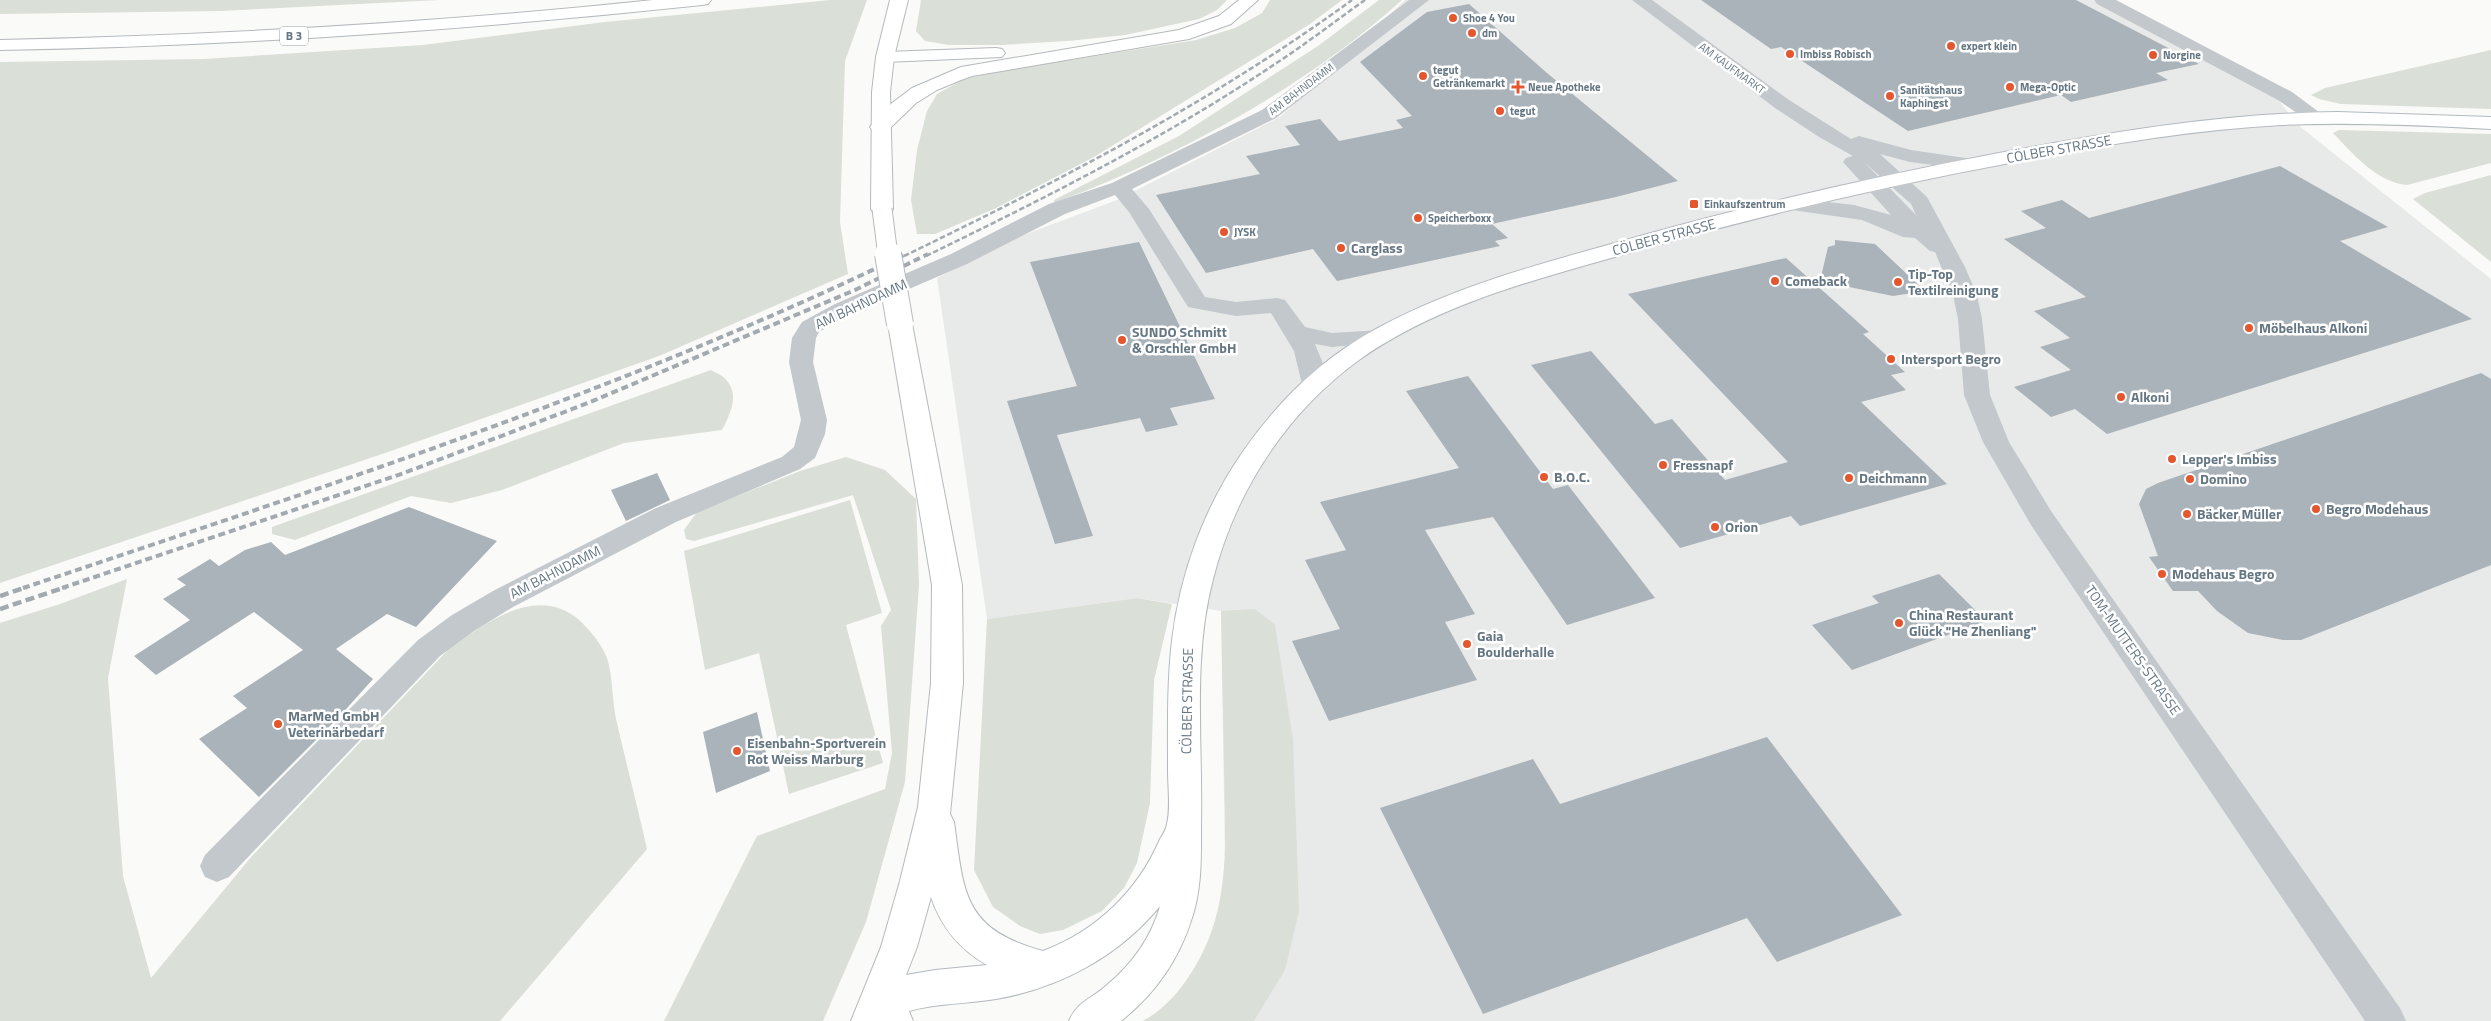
<svg xmlns="http://www.w3.org/2000/svg" width="2491" height="1021" font-family="'Titillium Web',sans-serif">
<style>
.built{fill:#e8e9e9}
.green{fill:#dadfd7}
.building{fill:#aab3b9}
.lines{fill:none;stroke-linecap:round;stroke-linejoin:round}
.secondary-casing{stroke:#b3babf;stroke-width:2}
.highway-casing{stroke:#b4b9bd;stroke-width:2}
.street{fill:#c3c8cc;fill-rule:evenodd}
.secondary{fill:#fff;fill-rule:evenodd}
.highway{fill:#fff;fill-rule:evenodd}
.rail-far2{stroke:#a2aab0;stroke-width:2.5;stroke-dasharray:5.5 2.5;stroke-linecap:butt}
.rail-far1{stroke:#a2aab0;stroke-width:4;stroke-dasharray:7 4;stroke-linecap:butt}
.rail{stroke:#a2aab0;stroke-width:4.5;stroke-dasharray:9 4.5;stroke-linecap:butt}
.secondary-bridge-far1-casing{stroke:#b3babf;stroke-width:21;stroke-linecap:butt}
.secondary-bridge-casing{stroke:#b3babf;stroke-width:28;stroke-linecap:butt}
.secondary-bridge-far1{stroke:#fff;stroke-width:19}
.secondary-bridge{stroke:#fff;stroke-width:26}
.poi-dot{fill:#e4572e;stroke:#fff;stroke-width:2}
.labels{text-anchor:middle;stroke-width:5;stroke-linejoin:round;paint-order:stroke}
.far-poi-label{font-size:11px;font-weight:bold;fill:#657683;stroke:#fff;text-anchor:start}
.far-street-label{font-size:11px;fill:#657683;stroke:#fff}
.shield{fill:#fff;stroke:#939fa8;stroke-width:1}
.shield-label{font-size:12px;font-weight:bold;fill:#657683}
.street-label{font-size:14px;fill:#657683;stroke:#fff}
.poi-label{font-size:14px;font-weight:bold;fill:#657683;stroke:#fff;text-anchor:start}
</style>
<rect width="100%" height="100%" fill="#fafaf8"/>
<path class="built" d="M1405,0H2093L2277,98L2298,125L2491,279V1021H1143L1155,1014L1182,989L1207,949L1220,907L1225,860L1221,611L1137,598L987,619L937,278L1021,236L1117,200L1280,117Z"/>
<path class="green" d="M0,0H439L221,11L0,14Z
M830,0H867L845,61L840,222L848,274L659,356L388,452L0,583V62L204,59L423,45L605,22Z
M921,0H1227L1217,10L1199,19L1125,35L1068,41L1001,45H949L925,41L916,31Z
M1270,0H1342L1310,24L1094,157L994,209L935,234H917L911,200L917,150L927,111L937,94L964,79L1000,71L1196,40L1235,28L1262,13Z
M1379,0H1402C1306,87 1175,158 1054,203V200L1179,136L1318,46Z
M2491,50V109L2341,104L2319,99L2311,95L2325,88Z
M2339,130L2491,134V163L2407,185C2378,183 2353,154 2333,133Z
M2491,175V262L2413,199L2425,193Z
M711,370C716,373 724,376 727,381C740,396 729,416 722,430L624,443L502,490L451,503L411,496L295,540L272,534V527Z
M846,457L885,470L916,499L919,585L905,782L866,922L823,1021H664L757,836L885,789L892,753L881,626L891,610L853,495L694,541L686,539L684,530L697,512L800,471Z
M850,500L882,613L846,625L883,763L789,794L759,653L705,670L684,551Z
M127,579L108,678L123,876L151,978L252,856L448,650C484,624 535,584 578,619C590,630 601,643 607,658C613,677 612,699 616,719C626,762 637,805 647,849L500,1021H0V623L60,604Z
M1137,598L1172,604L1154,680L1150,803L1137,863L1124,888L1102,911L1063,930L1040,934L1020,926L993,907L974,870L987,619Z
M1255,609L1275,625L1293,740L1299,911L1285,970L1254,1021H1143C1165,1009 1180,991 1193,970C1233,907 1225,834 1224,763C1223,713 1222,662 1221,611Z"/>
<path class="building" d="M1701,0H2076L2199,64L2156,73L2168,80L2071,102L2061,95L1908,131L1781,47L1771,49Z
M1469,4L1547,73L1678,181L1616,197L1492,224L1508,238L1495,241L1500,246L1337,281L1313,249L1206,273L1156,195L1260,174L1246,156L1300,145L1285,126L1320,119L1339,141L1403,128L1396,120L1412,116L1360,62L1427,12Z
M2280,166L2388,227L2340,241L2472,319L2107,434L2075,409L2051,417L2014,387L2071,370L2040,347L2070,338L2034,311L2086,297L2004,239L2046,228L2021,211L2062,200L2089,218Z
M1835,240L1875,244L1925,291L1893,296L1820,281L1828,247L1835,245Z
M1139,242L1215,399L1170,408L1178,425L1146,432L1140,418L1057,435L1093,536L1055,544L1007,401L1077,386L1030,262Z
M1786,258L1869,332L1863,334L1905,372L1891,375L1906,390L1861,402L1947,484L1800,526L1791,516L1680,548L1531,365L1591,351L1655,424L1672,419L1725,480L1788,462L1628,294Z
M2481,373L2491,379V565L2301,640H2283L2248,633L2217,611L2198,591H2173L2149,557L2158,556L2139,504L2146,489L2158,483Z
M1468,376L1553,489L1568,485L1655,598L1567,625L1493,517L1425,530L1475,614L1445,622L1477,680L1329,721L1292,641L1340,629L1305,560L1346,550L1320,502L1459,468L1406,391Z
M657,473L670,500L626,521L611,490Z
M409,507L497,541L416,627L387,614L336,649L373,679L339,717L259,797L199,739L247,708L233,696L303,650L254,612L156,675L134,656L190,620L163,599L186,585L177,579L210,559L219,566L245,550L271,542L285,555Z
M1939,574L1986,621L1852,670L1812,625L1879,603L1872,596Z
M757,712L770,771L716,793L703,732Z
M1767,737L1902,915L1777,962L1747,918L1483,1014L1380,808L1533,759L1560,804Z"/>
<g class="lines">
<g class="secondary-casing">
<path id="secondary" d="M890,0H908L894,57L890,92L893,209L890,214L882,215L874,214L871,209L872,92L876,57Z
M2338,112L2491,117V129C2421,125 2351,122 2281,125C2191,130 2103,145 2015,162C1890,185 1766,214 1643,249C1546,277 1442,301 1359,360C1286,413 1235,492 1213,579C1192,659 1203,744 1201,826C1201,858 1202,890 1191,921C1178,961 1154,995 1121,1021H1069C1077,1001 1092,999 1107,985C1132,964 1151,938 1160,906C1119,956 1060,988 996,999C967,1004 937,1003 909,1011L913,1021H851L881,947L900,881L918,807L931,683L932,585L888,324L892,319L900,317L908,319L912,324L962,585L963,683L950,814L954,822C964,894 963,929 1043,951C1096,931 1138,891 1160,839C1163,834 1166,830 1167,824C1171,808 1168,788 1168,771C1168,728 1167,683 1172,640C1180,574 1204,508 1242,453C1277,402 1321,359 1376,329C1458,284 1551,261 1640,236C1758,203 1878,176 1999,153C2111,132 2224,113 2338,112ZM931,897C941,927 959,949 987,965L935,970L906,975L917,947Z"/>
</g>
<g class="highway-casing">
<path id="highway" d="M653,0H711L708,4L702,5C468,30 235,46 0,50V40C218,35 436,23 653,0Z
M1239,0H1258L1231,24L1189,39L972,76L961,80L937,90L916,103L887,131H873L870,127L892,103L912,88L961,67L1179,30L1219,16Z
M996,48L1002,49L1005,53L1002,57L885,62L879,61L876,57L879,53L885,52Z"/>
</g>
<path class="street" d="M1409,0H1429L1276,118L1132,189L1149,209L1205,297L1236,302L1277,298L1285,300L1305,327L1332,333L1380,330L1388,332L1392,337L1388,342L1332,347L1315,344L1322,361L1326,384L1323,390L1314,392L1305,390L1302,384L1294,351L1271,313L1236,316L1188,307L1129,212L1115,195L1065,214L967,264L851,314L819,332L816,338L813,362L827,420L825,434L815,458L800,469L676,522L513,607L474,631L440,656L229,877L217,882L205,877L200,866L205,855L418,640L452,615L493,591L656,508L782,457L794,447L801,420L789,362L792,338L802,322L835,304L951,254L1049,204L1112,183L1262,110Z
M1632,0H1652L1789,100L1851,139L1859,136L1911,150L1979,160L1982,164L1979,168L1972,170L1910,162L1880,154L1927,197L1965,267L1977,295L1982,319L1990,395L2009,442L2051,511L2400,1008L2406,1021H2365L2031,525L1983,442L1964,395L1958,319L1953,295L1935,252L1930,251L1915,238L1903,237L1862,220L1785,209L1782,204L1785,199L1793,198L1854,205L1891,215L1843,162L1846,158L1853,156L1819,137L1775,108ZM1864,162L1911,204L1917,217L1915,214Z
M2094,0H2116L2292,92L2327,118L2324,122H2310L2278,100L2097,4Z"/>
<use href="#secondary" class="secondary"/>
<use href="#highway" class="highway"/>
<path class="rail-far2" d="M904,256C1059,181 1212,102 1352,0
M926,256C1045,198 1165,138 1275,64C1306,44 1335,21 1365,0"/>
<path class="rail-far1" d="M23,588C321,488 623,391 906,254
M62,588L404,473L588,403L855,290L928,254"/>
<path class="rail" d="M0,596L27,587
M0,609L66,587"/>
<g class="secondary-bridge-far1-casing">
<path id="secondary-bridge-far1" d="M882,209L888,256"/>
</g>
<g class="secondary-bridge-casing">
<path id="secondary-bridge" d="M888,254L900,324"/>
</g>
<use href="#secondary-bridge-far1" class="secondary-bridge-far1"/>
<use href="#secondary-bridge" class="secondary-bridge"/>
</g>
<g class="poi-dot">
<circle cx="1453" cy="18" r="5"/>
<circle cx="1472" cy="33" r="5"/>
<circle cx="1951" cy="46" r="5"/>
<circle cx="1790" cy="54" r="5"/>
<circle cx="2153" cy="55" r="5"/>
<circle cx="1423" cy="76" r="5"/>
<path d="M1515.5 79.5h5v5h5v5h-5v5h-5v-5h-5v-5h5z"/>
<circle cx="2010" cy="87" r="5"/>
<circle cx="1890" cy="96" r="5"/>
<circle cx="1500" cy="111" r="5"/>
<rect x="1689" y="199" width="10" height="10" rx="2.5"/>
<circle cx="1418" cy="218" r="5"/>
<circle cx="1224" cy="232" r="5"/>
<circle cx="1341" cy="248" r="5"/>
<circle cx="1775" cy="281" r="5"/>
<circle cx="1898" cy="282" r="5"/>
<circle cx="2249" cy="328" r="5"/>
<circle cx="1122" cy="340" r="5"/>
<circle cx="1891" cy="359" r="5"/>
<circle cx="2121" cy="397" r="5"/>
<circle cx="2172" cy="459" r="5"/>
<circle cx="1663" cy="465" r="5"/>
<circle cx="1544" cy="477" r="5"/>
<circle cx="1849" cy="478" r="5"/>
<circle cx="2190" cy="479" r="5"/>
<circle cx="2316" cy="509" r="5"/>
<circle cx="2187" cy="514" r="5"/>
<circle cx="1715" cy="527" r="5"/>
<circle cx="2162" cy="574" r="5"/>
<circle cx="1899" cy="623" r="5"/>
<circle cx="1467" cy="644" r="5"/>
<circle cx="278" cy="724" r="5"/>
<circle cx="737" cy="751" r="5"/>
</g>
<g class="labels">
<g class="far-poi-label">
<text x="1463" y="22">Shoe 4 You</text>
<text x="1482" y="37">dm</text>
<text x="1961" y="50">expert klein</text>
<text x="1800" y="58">Imbiss Robisch</text>
<text x="2163" y="59">Norgine</text>
<text x="1433" y="74">tegut<tspan x="1433" dy="13">Getränkemarkt</tspan></text>
<text x="1528" y="91">Neue Apotheke</text>
<text x="2020" y="91">Mega-Optic</text>
<text x="1900" y="94">Sanitätshaus<tspan x="1900" dy="13">Kaphingst</tspan></text>
<text x="1510" y="115">tegut</text>
<text x="1704" y="208">Einkaufszentrum</text>
<text x="1428" y="222">Speicherboxx</text>
<text x="1234" y="236">JYSK</text>
</g>
<g class="far-street-label">
<text transform="translate(1732 68) rotate(36)" y="4">AM KAUFMARKT</text>
<text transform="translate(1301 89) rotate(-37)" y="4">AM BAHNDAMM</text>
</g>
<rect class="shield" x="280" y="26.5" width="28" height="19" rx="4"/>
<g class="shield-label">
<text x="294" y="40">B 3</text>
</g>
<g class="street-label">
<text transform="translate(2059 149) rotate(-10)" y="5">CÖLBER STRASSE</text>
<text transform="translate(1664 237) rotate(-15)" y="5">CÖLBER STRASSE</text>
<text transform="translate(861 304) rotate(-25)" y="5">AM BAHNDAMM</text>
<text transform="translate(555 572) rotate(-27)" y="5">AM BAHNDAMM</text>
<text transform="translate(2133 650) rotate(55)" y="5">TOM-MUTTERS-STRASSE</text>
<text transform="translate(1187 701) rotate(-89)" y="5">CÖLBER STRASSE</text>
</g>
<g class="poi-label">
<text x="1351" y="253">Carglass</text>
<text x="1908" y="279">Tip-Top<tspan x="1908" dy="16">Textilreinigung</tspan></text>
<text x="1785" y="286">Comeback</text>
<text x="2259" y="333">Möbelhaus Alkoni</text>
<text x="1132" y="337">SUNDO Schmitt<tspan x="1132" dy="16">&amp; Orschler GmbH</tspan></text>
<text x="1901" y="364">Intersport Begro</text>
<text x="2131" y="402">Alkoni</text>
<text x="2182" y="464">Lepper's Imbiss</text>
<text x="1673" y="470">Fressnapf</text>
<text x="1554" y="482">B.O.C.</text>
<text x="1859" y="483">Deichmann</text>
<text x="2200" y="484">Domino</text>
<text x="2326" y="514">Begro Modehaus</text>
<text x="2197" y="519">Bäcker Müller</text>
<text x="1725" y="532">Orion</text>
<text x="2172" y="579">Modehaus Begro</text>
<text x="1909" y="620">China Restaurant<tspan x="1909" dy="16">Glück "He Zhenliang"</tspan></text>
<text x="1477" y="641">Gaia<tspan x="1477" dy="16">Boulderhalle</tspan></text>
<text x="288" y="721">MarMed GmbH<tspan x="288" dy="16">Veterinärbedarf</tspan></text>
<text x="747" y="748">Eisenbahn-Sportverein<tspan x="747" dy="16">Rot Weiss Marburg</tspan></text>
</g>
</g>
</svg>
